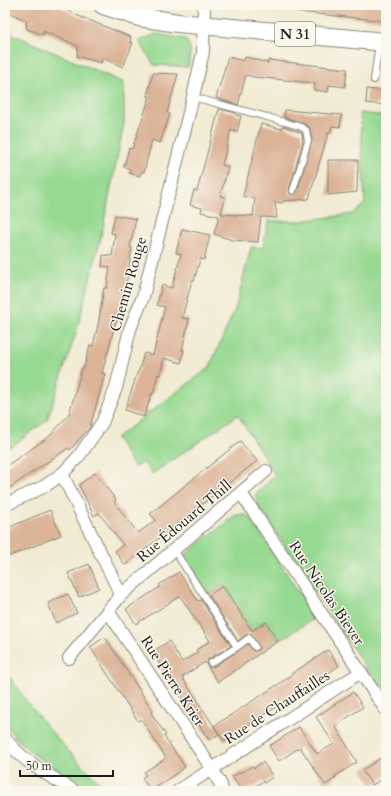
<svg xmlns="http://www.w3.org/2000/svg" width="391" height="796" font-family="Cardo,serif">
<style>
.green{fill:#96d991;stroke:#597a56}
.building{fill:#dbb397}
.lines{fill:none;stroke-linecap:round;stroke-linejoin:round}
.service-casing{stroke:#868478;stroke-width:8}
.minor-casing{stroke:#868478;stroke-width:14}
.primary-casing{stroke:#868478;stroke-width:20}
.service{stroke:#fff;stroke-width:6}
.minor{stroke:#fff;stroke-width:12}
.primary{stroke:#fff;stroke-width:18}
.labels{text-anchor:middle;stroke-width:3;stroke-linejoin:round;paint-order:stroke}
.shield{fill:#fbf7ec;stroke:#5f5e5a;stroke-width:1}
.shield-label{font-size:14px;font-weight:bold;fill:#1c1c1c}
.street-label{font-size:15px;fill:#1c1c1c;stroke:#fbf7ec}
</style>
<rect width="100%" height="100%" fill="#fbf7ec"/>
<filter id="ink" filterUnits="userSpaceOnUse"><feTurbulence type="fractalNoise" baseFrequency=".025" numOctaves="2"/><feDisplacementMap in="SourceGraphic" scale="8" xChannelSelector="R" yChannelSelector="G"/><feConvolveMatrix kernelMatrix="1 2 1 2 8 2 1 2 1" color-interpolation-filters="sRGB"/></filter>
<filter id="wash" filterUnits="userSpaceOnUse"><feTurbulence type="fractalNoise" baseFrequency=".012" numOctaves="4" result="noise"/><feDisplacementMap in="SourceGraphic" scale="16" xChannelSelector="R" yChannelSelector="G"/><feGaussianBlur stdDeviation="0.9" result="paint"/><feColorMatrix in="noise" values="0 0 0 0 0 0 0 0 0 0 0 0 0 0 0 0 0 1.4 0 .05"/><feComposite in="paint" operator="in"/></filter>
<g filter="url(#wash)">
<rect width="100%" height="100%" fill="#f1ebd3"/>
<path class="green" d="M5,31L124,83V124L100,241L76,333L47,420L14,445L5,449Z
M156,34L185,39C193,49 190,55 188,67L154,65L139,41Z
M360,113L386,116V698L258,505L255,495L275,475L238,415L152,474L143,462L135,468L116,438L209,368L236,307L251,247L263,248L268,221H300L353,214L365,203Z
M243,514L251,518L315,618L278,641L266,622L252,631L223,586L209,595L184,556L234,516Z
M5,670C33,715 70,753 107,791H90L33,754L15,737L5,723Z"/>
<g id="blocks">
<path class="building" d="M5,5H57L76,15L131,37L130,42L133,43L123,67L102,58L101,63L77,56L78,46L43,31L44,35L27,29L26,20L5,11Z
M297,5H386V21L297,12Z
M228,57L244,61L245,57L268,63V60L347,69L345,87L329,85L328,92L314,90L315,83L254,77L246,75L238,105L216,98Z
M153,73L178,74L167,113L170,114L160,143L152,140L144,172H141L140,176L129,173L130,169L124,167L129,148L132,149L150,96H147Z
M367,89L386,91V105L366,103Z
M219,109L236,113V115L241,116L237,132L231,130L222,165L228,167L220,196L225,197L221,214L253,216L255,199L243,196L261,124L282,129V126L302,133L303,141L289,190L290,194L294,195L297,192L312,140L309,127L302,123L284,117L285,110L342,115L340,127L332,126L330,134L328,133L309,199L283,201L282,203L275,202L277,218L261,217L258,242L232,240L214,234L219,216L201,212L202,208L190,205L194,190L197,191Z
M328,160H358L357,192L328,195Z
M115,215L136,219L130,247L132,248L120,322L116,321L102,373L105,374L90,427L70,450L68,448L5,491V467L50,436L69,414L82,368H84L90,345L93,346L99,320L104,288H107L110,267L102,266L103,255L112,256L115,234L111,233Z
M182,229L210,235L204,260L200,259L194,281L192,280L182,318L189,319L182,350H184L181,363L164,358L160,375L158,374L153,394L152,393L144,417L125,410L138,371H139L144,353L153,355L165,307L157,305L162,285L172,288L181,254L176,253Z
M240,441L257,461L125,565L115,551L123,545L99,513L94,516L79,485L95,473L116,500L114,502L138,533L156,520L150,514Z
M50,510L61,535L5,558V529Z
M89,564L99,588L79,597L68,573Z
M179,572L198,601L201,600L231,646L208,659L207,664L209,667H213L248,644L253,651L258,650L259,647L251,634H247L238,641L209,595L223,586L252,631L266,622L278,641L218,682L205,662L182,677L219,734L209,740L152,652L169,641L182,662L198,652L196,650L210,641L180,596L136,624L126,609L160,587L159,585Z
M68,594L77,613L56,623L48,603Z
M105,637L153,711L151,713L166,735L164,736L185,767L151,791L142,778L146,775L144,772L166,758L141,719L138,721L90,647Z
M328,650L339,666L224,741L214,726L291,676L290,675Z
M353,692L363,707L335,726L357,762L334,777L336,778L325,785L300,747L279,761L269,746L299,727L317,754L334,744L316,717Z
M386,755V777L372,785L362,770Z
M263,762L273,777L264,783L263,781L253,788L252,786L244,791H242L232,777L242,771L243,772L252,766L254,768Z"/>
</g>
</g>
<g filter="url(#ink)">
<use href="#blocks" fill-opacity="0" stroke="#868478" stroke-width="1"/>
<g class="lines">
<g class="service-casing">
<path id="service" d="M374,80L379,43
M193,97L285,122L301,127L306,130L308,141L293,191
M174,550L237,647L211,663
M237,647L249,638L255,647"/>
</g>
<g class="minor-casing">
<path id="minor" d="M62,474L121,595L69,658
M241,493L386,710
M5,505L45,486L62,474L79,456L102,423L116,388L130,329L143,297L193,97L203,52L204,5
M121,595L266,471
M108,611L212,769L221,785L222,791
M5,738C21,761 51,776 74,791
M178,791L361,672"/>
</g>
<g class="primary-casing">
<path id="primary" d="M103,5L139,17L178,23L386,42"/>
</g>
<use href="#service" class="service"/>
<use href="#minor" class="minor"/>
<use href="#primary" class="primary"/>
</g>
</g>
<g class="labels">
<rect class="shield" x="275" y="22" width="40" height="24" rx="3"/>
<g class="shield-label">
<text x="295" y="39">N 31</text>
</g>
<g class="street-label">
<text transform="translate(128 284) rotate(-74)" y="5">Chemin Rouge</text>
<text transform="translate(184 521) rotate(-40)" y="5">Rue Édouard Thill</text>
<text transform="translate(327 593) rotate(56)" y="5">Rue Nicolas Biever</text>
<text transform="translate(173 681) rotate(57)" y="5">Rue Pierre Krier</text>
<text transform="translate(277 707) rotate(-33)" y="5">Rue de Chauffailles</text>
</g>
</g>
<rect width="391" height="796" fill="none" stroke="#fbf7ec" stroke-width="20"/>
<path d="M20 770v6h93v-6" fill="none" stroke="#1c1c1c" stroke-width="2"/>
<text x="26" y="770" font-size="12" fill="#1c1c1c" stroke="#fbf7ec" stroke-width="3" paint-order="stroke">50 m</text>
</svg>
